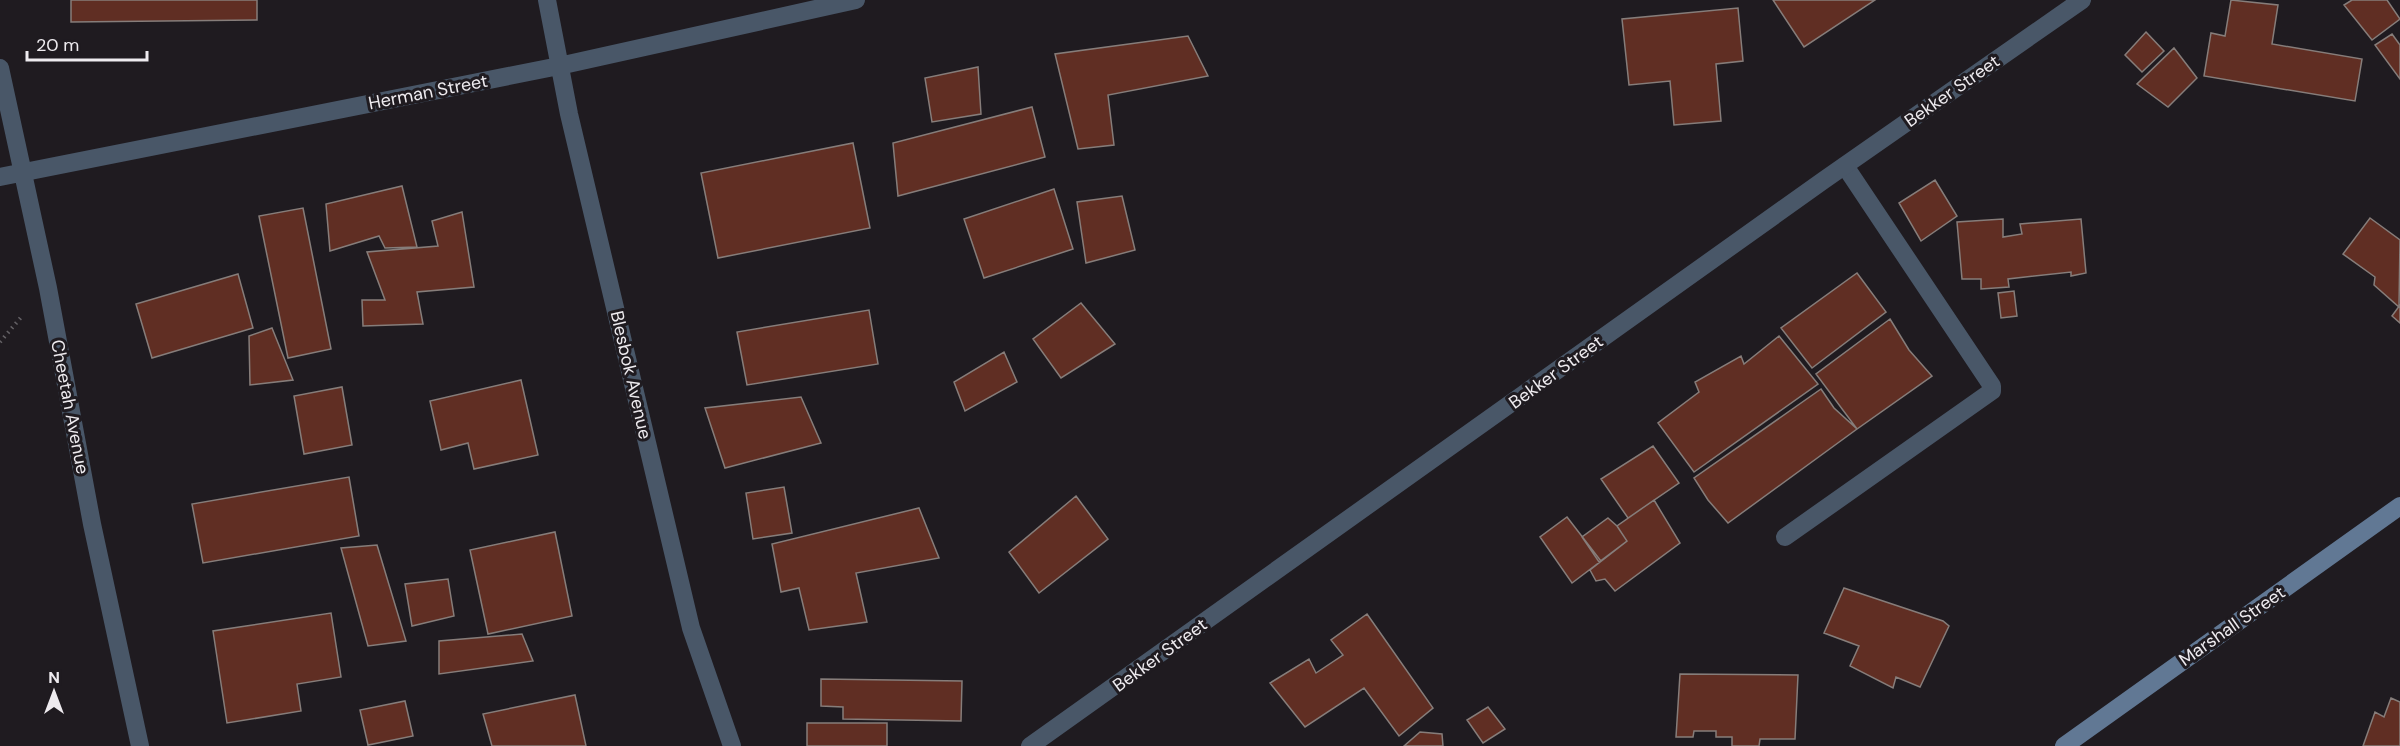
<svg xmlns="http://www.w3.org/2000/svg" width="2400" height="746" font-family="'DM Sans',sans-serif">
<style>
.building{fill:#602e23;stroke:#867d7a;stroke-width:1.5}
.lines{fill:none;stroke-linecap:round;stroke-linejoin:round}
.path{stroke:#646165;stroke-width:4;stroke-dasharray:1.5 4.5;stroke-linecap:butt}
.lane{stroke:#495768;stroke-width:18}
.street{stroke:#495768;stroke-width:18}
.secondary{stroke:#617894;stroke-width:18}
.labels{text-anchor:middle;stroke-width:6;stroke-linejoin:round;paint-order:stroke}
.street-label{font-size:18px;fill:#eeebef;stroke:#1f1b20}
</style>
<rect width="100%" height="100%" fill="#1f1b20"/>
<path class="building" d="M71,0H257V20L71,22Z
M1773,0H1875L1804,47Z
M2231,0L2278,5L2272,44L2362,59L2355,101L2204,76L2211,33L2225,36Z
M2352,0H2387L2400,19L2372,40L2344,5Z
M1738,8L1743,61L1716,64L1721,121L1674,125L1670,81L1629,85L1622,19Z
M2146,32L2164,51L2142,72L2125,55Z
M2392,34L2400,45V79L2375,45Z
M1188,36L1208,76L1108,95L1114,145L1078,149L1055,54Z
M2174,48L2197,78L2168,107L2137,84Z
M978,67L981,114L932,122L925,78Z
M1032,107L1045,157L898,196L893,143Z
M853,143L870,228L718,258L701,173Z
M1935,180L1957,216L1921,241L1899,203Z
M402,186L417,247L385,248L379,236L330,251L326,204Z
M1054,189L1073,249L984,278L964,219Z
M1122,196L1135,250L1086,263L1077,202Z
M303,208L331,349L288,358L259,216Z
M462,212L474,287L417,292L423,324L363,326L362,300H385L367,252L438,246L432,221Z
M2370,218L2400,240L2399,307L2374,285L2375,277L2343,254Z
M2003,219V237L2022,234L2020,224L2081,219L2086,273L2071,276V272L2008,279L2009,287L1981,289V279H1962L1957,222Z
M1857,273L1886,312L1812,368L1781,328Z
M238,274L253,328L152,358L136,304Z
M2014,291L2017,316L2001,318L1998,293Z
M1081,303L1115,344L1061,378L1033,339Z
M2400,305V323L2392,316Z
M869,310L878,364L747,385L737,332Z
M1890,319L1909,350L1932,376L1857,429L1816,374Z
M272,328L293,380L250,385L249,336Z
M1779,336L1818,384L1694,472L1658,423L1699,392L1695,382L1741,356L1744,364Z
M1004,352L1017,382L965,411L954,382Z
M521,380L538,455L474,469L468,443L441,450L430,401Z
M342,387L352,445L304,454L294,396Z
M1821,389L1834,408L1857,429L1728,523L1708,500L1694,478Z
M801,397L821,443L725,468L705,408Z
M1653,446L1679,483L1628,518L1601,479Z
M349,477L359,536L203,563L192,504Z
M784,487L792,533L753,539L746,493Z
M1076,496L1108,539L1039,593L1009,552Z
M1654,500L1680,543L1615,591L1605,579L1596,581L1590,570L1627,541L1617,526Z
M919,508L939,558L856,573L867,622L809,630L799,588L781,592L772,544Z
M1567,517L1601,561L1572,583L1540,537Z
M1608,518L1617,526L1627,541L1599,562L1582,537Z
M555,532L572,616L488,634L470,550Z
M377,545L406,641L368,646L341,548Z
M448,579L454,616L412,626L405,584Z
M1844,588L1943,621L1949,626L1920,687L1896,677L1893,688L1850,666L1859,646L1824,633Z
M331,613L341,677L297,684L301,711L227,723L213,631Z
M1367,614L1433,708L1399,736L1364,688L1305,727L1270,683L1309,659L1316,673L1343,655L1331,640Z
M522,634L533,661L439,674V641Z
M1680,674L1798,675L1795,739H1760L1759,746H1732V737H1716V731H1694L1693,737H1676Z
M821,679L962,681L961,721L843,719V707L821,706Z
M575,695L586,746H492L483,714Z
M2391,698L2400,702V746H2363L2375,712L2384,717Z
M405,701L413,736L368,745L360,710Z
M1488,707L1505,729L1483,743L1467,720Z
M807,723H887V746H807Z
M1420,732L1442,734L1443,746H1404Z"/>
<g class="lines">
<path class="path" d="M0,342L23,315"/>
<path class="lane" d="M1785,537L1992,391V386L1845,166"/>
<path class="street" d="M547,0L569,114L691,628L732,746
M0,68L48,288L92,524L140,746
M0,177L559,66L856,0
M1030,746L1824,180L2082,0"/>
<path class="secondary" d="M2064,746L2400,506"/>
</g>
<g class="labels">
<g class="street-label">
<text transform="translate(1952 91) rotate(-35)" y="6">Bekker Street</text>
<text transform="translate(428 92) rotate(-11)" y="6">Herman Street</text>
<text transform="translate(1556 372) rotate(-36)" y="6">Bekker Street</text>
<text transform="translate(631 375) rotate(77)" y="6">Blesbok Avenue</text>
<text transform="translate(70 407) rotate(79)" y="6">Cheetah Avenue</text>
<text transform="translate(2232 626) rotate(-35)" y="6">Marshall Street</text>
<text transform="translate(1160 655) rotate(-36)" y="6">Bekker Street</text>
</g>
</g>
<g transform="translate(54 692)" stroke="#1f1b20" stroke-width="4.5" paint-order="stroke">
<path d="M0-4.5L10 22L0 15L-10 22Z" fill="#eeebef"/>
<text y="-9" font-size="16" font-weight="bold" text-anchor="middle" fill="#eeebef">N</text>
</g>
<path d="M27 51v9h120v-9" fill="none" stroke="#eeebef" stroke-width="3"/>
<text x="36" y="51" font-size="18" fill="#eeebef" stroke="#1f1b20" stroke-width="4.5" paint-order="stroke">20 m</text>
</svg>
